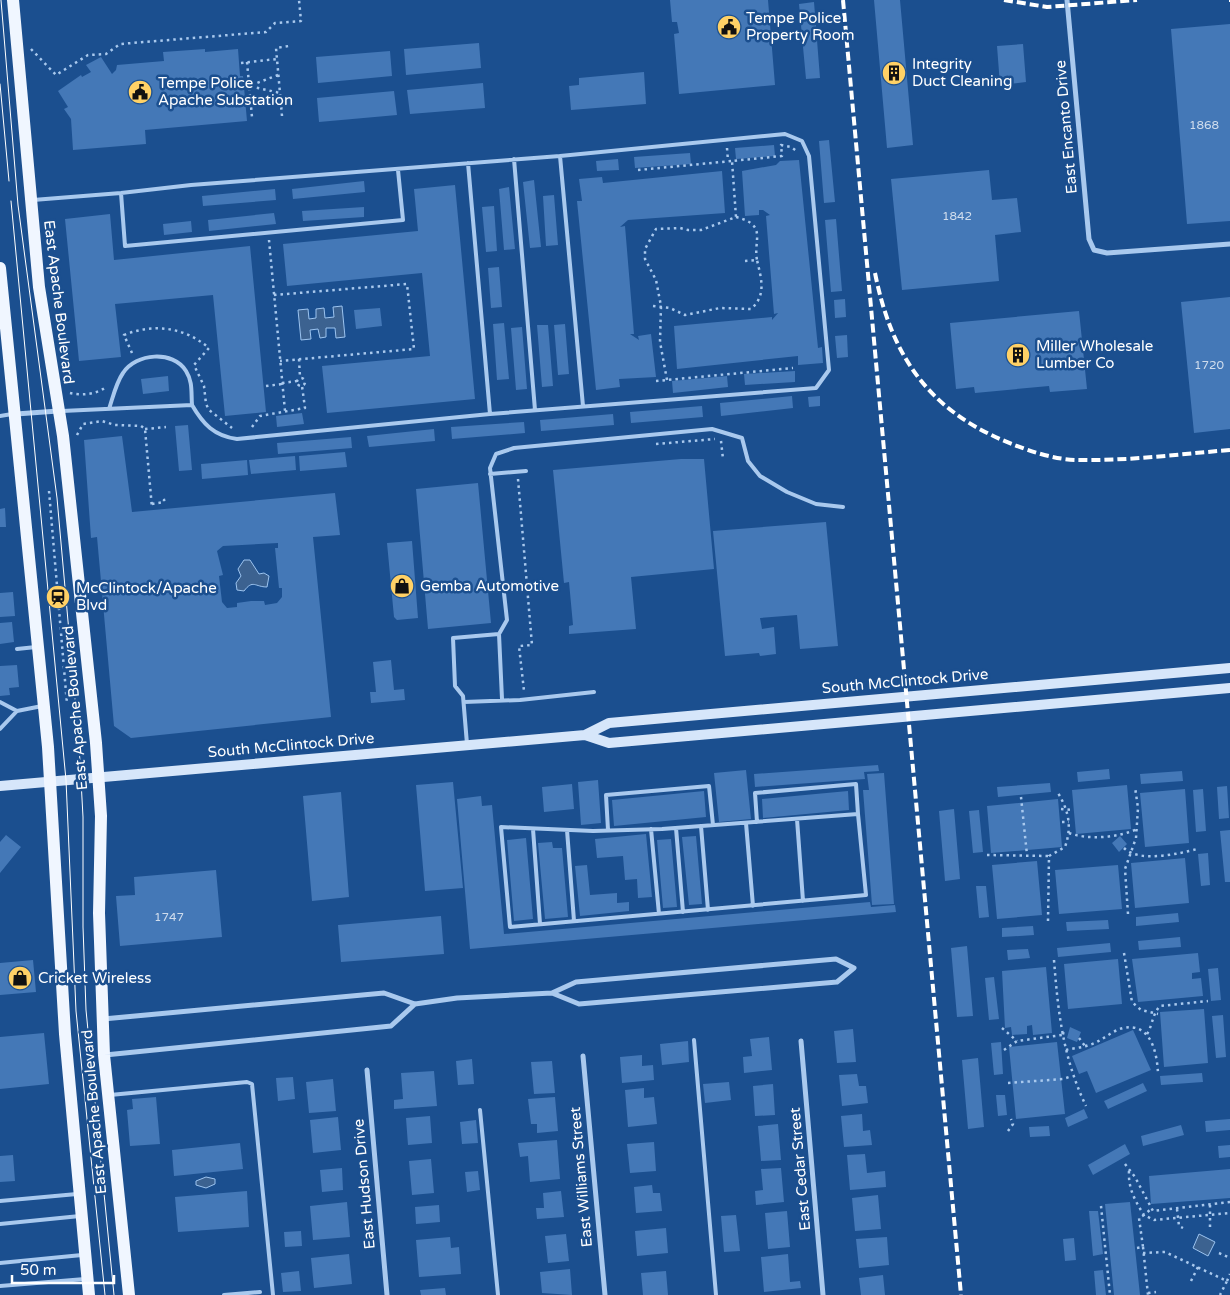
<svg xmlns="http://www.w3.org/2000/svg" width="1230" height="1295" font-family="'Varela Round',sans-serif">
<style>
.water{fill:#3c6290;stroke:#9cc4f0}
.building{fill:#4478b7;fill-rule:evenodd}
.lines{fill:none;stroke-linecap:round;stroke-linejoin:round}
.path{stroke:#a9c9ee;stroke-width:2.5;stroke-dasharray:2.5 4;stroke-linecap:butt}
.lane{stroke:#a9c9ee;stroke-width:4}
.street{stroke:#a9c9ee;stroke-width:5}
.secondary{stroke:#d6e6fa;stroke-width:10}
.primary{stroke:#f0f6ff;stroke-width:12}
.tram{stroke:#fff;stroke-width:1}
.rail{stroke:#fff;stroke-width:4;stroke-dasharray:9 4;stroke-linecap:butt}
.labels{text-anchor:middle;stroke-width:5;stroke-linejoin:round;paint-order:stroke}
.number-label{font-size:12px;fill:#d0dded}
.poi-label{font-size:15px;fill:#fff;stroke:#1b4f8f;text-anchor:start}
.street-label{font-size:15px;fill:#fff;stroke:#1b4f8f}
</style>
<rect width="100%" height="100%" fill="#1b4f8f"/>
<path class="water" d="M342,306L345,337L336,338L335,328H326V337L320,338L318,329L310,330L311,339L301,340L298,310L308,309L309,319L316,318V309L324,308L325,318L334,317L333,307Z
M244,560H250L259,574L264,573L269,576L267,587C255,587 253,579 244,591L237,590L236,583L241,576L238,569Z
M206,1177L215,1179V1184L206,1188L196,1185V1181Z
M1199,1234L1215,1242L1208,1256L1193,1248Z"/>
<path class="building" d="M670,0H768L775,85L679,94L674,34L679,33L677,22H672Z
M874,0H900L913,145L887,148Z
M814,2L820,78L806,79L799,4Z
M1230,24V221L1187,224L1171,29Z
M479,43L481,68L406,75L404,49Z
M1023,44L1026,82L1000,85L997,46Z
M205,49V52L238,49L240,76H243L247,121L145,130L146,144L73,150L71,119L64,109L68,107L58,91L81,75L82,77L91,72L86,65L101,57L112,74L116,70L117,65L164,61L163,52Z
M390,51L392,76L318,83L316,57Z
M644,72L646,104L571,110L569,86L579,85V78Z
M483,83L485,108L410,114L407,90Z
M394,91L397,115L319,122L317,98Z
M829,140L835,202L824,203L819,141Z
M774,145L775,156L736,159L735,148Z
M690,153L691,164L635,168L634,157Z
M618,159L619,170L597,171L596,161Z
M799,160L818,348L822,347L823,363L798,365V356L677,369L674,326L772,317V320L778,313L774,314L766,216L770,215L763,210H759V215L745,216L742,171L776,165L780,161Z
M989,170L992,200L1017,198L1021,232L995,235L999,281L902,290L891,179Z
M722,171L725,213L628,220L620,227L625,226L634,334H630L639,340L638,336L651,334L656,377L619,379L620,387L596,390L577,201H582L579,179L602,177L603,183Z
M534,180L541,247L530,248L523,182Z
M364,181L365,192L293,199L292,189Z
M455,185L475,399L327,413L322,366L430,356L422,273L287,286L283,244L418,231L414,189Z
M509,187L515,249L504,250L499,189Z
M275,189L276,200L203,206L202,196Z
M554,195L558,245L546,246L543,196Z
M494,206L497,251L486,252L482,207Z
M364,207V217L303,221L302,211Z
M274,213L276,224L209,231L208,220Z
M110,214L114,260L250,246L266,412L225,416L213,295L115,304L121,357L79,361L65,219Z
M836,219L842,291L831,292L825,220Z
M191,221L192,232L164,235L163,224Z
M499,267L502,307L491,308L488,268Z
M1230,297V429L1194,433L1181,302Z
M845,299L846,317L835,318L834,300Z
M380,308L382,326L356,329L354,310Z
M1079,311L1087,389L1050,392L1049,386L975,393L974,387L956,389L950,323Z
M504,323L509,379L497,380L493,324Z
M565,324L569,374L558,375L554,325Z
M537,325H548L553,386L542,387Z
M522,327L527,389L516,390L511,328Z
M847,335L848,357L837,358L835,336Z
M795,371V382L745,385L744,374Z
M168,376L169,391L143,394L141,379Z
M727,376L728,387L673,393L672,381Z
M792,396L793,408L721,416L720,403Z
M820,396V406L809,407L808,397Z
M702,406L703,417L631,423L630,412Z
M302,413L304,424L277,427L276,416Z
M613,414L614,425L541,431L540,420Z
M524,422L525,433L452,439L451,427Z
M188,425L192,470L179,471L175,426Z
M434,429L435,441L369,447L367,436Z
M122,436L132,512L335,493L340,535L313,537L331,717L131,738L114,726L97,537L91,538L84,440ZM278,543V548H275L279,588H282V597L277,603L265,605L264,601H251L237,603V607L227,608L222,602L219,576L223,575L217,551L223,546Z
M351,437L352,448L278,454L277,443Z
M345,452L347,467L300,471L299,456Z
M295,456L296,470L251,474L249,460Z
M681,459H704L714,569L631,577L636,629L569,634V626L573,625L569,582L564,583L553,470Z
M247,460L248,475L202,479L201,464Z
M478,483L491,623L428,629L416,489Z
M5,508L6,527H0V509Z
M826,522L838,646L800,649L797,615L760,618L762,629L774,627L776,654L760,656L759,653L725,656L713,531Z
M412,541L418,618L397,620L394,617L387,543Z
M13,592L15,616L0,617V593Z
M12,622L14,642L0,644V623Z
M391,660L394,690L404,689L405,700L371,703L370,692H376L373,662Z
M17,665L19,687L9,688L10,695L0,696V666Z
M878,765L879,771L864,772L865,779L755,787L754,774Z
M1109,769L1110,779L1078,782L1077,772Z
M746,770L751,819L719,822L714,773Z
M1182,771L1183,781L1141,784L1140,774Z
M884,773L894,904L872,905L863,790H869L867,774Z
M598,780L601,823L581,825L578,782Z
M453,782L463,888L425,891L416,785Z
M1050,783L1051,792L998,797L997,787Z
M572,784L574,809L544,812L542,787Z
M1127,785L1131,829L1076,834L1072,790Z
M1227,786L1229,818L1219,819L1217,787Z
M1185,789L1189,843L1145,847L1140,793Z
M1203,789L1206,831L1196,832L1193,790Z
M704,791L706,817L614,826L612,800Z
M848,791L849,810L763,818L762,799Z
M341,792L349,897L312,901L303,796Z
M481,796L482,806L492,805L504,934L870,902L871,907L895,905L896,912L470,949L457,799Z
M1058,799L1062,847L991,853L987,806Z
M954,809L960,879L945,881L939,811Z
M979,810L983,852L973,853L969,811Z
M1230,830V882H1225L1220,831Z
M646,834L652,897L638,898L637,879L625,880L623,856L597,858L595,839Z
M6,835L21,847L0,873V842Z
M696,836L702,904L689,905L682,837Z
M1120,836L1127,844L1119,852L1112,843Z
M526,838L533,919L514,921L507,840Z
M671,839L677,907L663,908L657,840Z
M552,842L553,848H562L568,917L545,919L538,843Z
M1208,853L1210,885L1201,886L1198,854Z
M1185,858L1189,903L1135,908L1131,863Z
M1037,861L1042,915L997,919L992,865Z
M587,865L590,895L617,893V903L629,902V911L580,916L575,866Z
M1118,865L1122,909L1059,914L1055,870Z
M216,870L222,937L120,946L116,896L135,895L134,877Z
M976,886H986L989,917L979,918Z
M1178,913L1179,922L1136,926V917Z
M441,916L444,954L341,962L338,925Z
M1108,920L1109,929L1067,931L1066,922Z
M1033,926L1034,935L1002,937V928Z
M1180,937L1181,947L1139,950L1138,941Z
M1110,943L1111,952L1058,957L1057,948Z
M967,946L973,1016L957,1017L951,948Z
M1028,949L1030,958L1008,960L1007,950Z
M1198,953L1200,972L1192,973V979L1201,978L1203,996L1138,1002L1132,959Z
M1118,959L1122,1004L1068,1009L1064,964Z
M33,960L36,992L0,995V963Z
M1046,967L1052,1033L1033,1035L1032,1025L1027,1026V1034L1012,1035L1011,1027L1005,1028L1002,971Z
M1218,968L1221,1000L1211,1001L1208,969Z
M994,977L999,1019L989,1020L985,978Z
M1204,1009L1208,1063L1164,1067L1160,1012Z
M1223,1015L1226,1057L1216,1058L1212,1016Z
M1070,1027L1081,1032L1077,1042L1067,1038Z
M853,1029L856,1062L837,1063L834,1031Z
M1133,1030L1151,1070L1096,1093L1087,1071L1079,1074L1072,1056Z
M44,1033L49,1084L0,1089V1037Z
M769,1037L772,1070L744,1073L743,1057L752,1056L750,1039Z
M688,1041L689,1062L662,1065L660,1044Z
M1001,1042L1003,1074L994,1075L991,1043Z
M1057,1042L1065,1114L1016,1119L1009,1047Z
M642,1055V1066L653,1065L654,1080L622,1083L620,1057Z
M978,1058L984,1127L968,1129L962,1060Z
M472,1059L474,1084L458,1085L456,1061Z
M552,1061L555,1093L534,1094L531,1062Z
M434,1071L437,1106L394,1109V1100L403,1099L401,1073Z
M1202,1073L1203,1082L1161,1085L1160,1076Z
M857,1074L859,1086H866L868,1103L842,1106L839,1075Z
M293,1077L295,1099L278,1101L276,1078Z
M333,1079L336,1111L309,1113L306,1082Z
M729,1082L731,1100L705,1103L703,1084Z
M1143,1083L1147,1091L1108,1109L1104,1101Z
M773,1084L775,1115L755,1116L753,1086Z
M644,1088V1098L654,1097L657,1124L628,1127L625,1090Z
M996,1095H1005L1007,1115L998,1116Z
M156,1097L160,1144L130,1146L127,1110L133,1109L132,1099Z
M555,1097L558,1131L537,1133V1124H531L528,1099Z
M1084,1109L1088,1118L1068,1127L1065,1118Z
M862,1114L863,1131L870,1130L872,1145L844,1147L841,1116Z
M430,1116L432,1143L408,1145L406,1118Z
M338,1117L341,1150L313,1153L310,1120Z
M1230,1119V1130L1206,1132L1205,1121Z
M476,1120L478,1143L462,1144L460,1122Z
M778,1124L781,1160L761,1161L758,1126Z
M1181,1125L1184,1135L1143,1146L1141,1136Z
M1049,1126L1050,1136L1030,1137L1029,1127Z
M557,1140L560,1179L530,1182L528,1156L520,1157L518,1143Z
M654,1142L656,1171L630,1173L627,1144Z
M240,1143L243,1169L174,1176L172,1150Z
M1125,1144L1130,1154L1093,1175L1088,1165Z
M1230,1145V1157L1219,1158L1218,1146Z
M865,1154L867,1173L885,1171L886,1187L850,1190L847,1155Z
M13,1155L15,1181L0,1182V1156Z
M431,1159L434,1193L412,1195L409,1161Z
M342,1168L343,1190L322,1192L320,1170Z
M781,1168L784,1202L756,1205L755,1191L763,1190L761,1169Z
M1230,1169V1198L1151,1204L1149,1176Z
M478,1171L480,1190L467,1192L465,1172Z
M652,1185L653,1193H660L662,1211L636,1213L634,1187Z
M247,1191L249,1227L178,1232L175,1197Z
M561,1191L564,1217L537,1219L536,1208H544L543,1193Z
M878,1195L881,1229L855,1231L852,1198Z
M347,1202L350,1237L313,1240L310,1206Z
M1130,1202L1140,1295H1114L1105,1204Z
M439,1205L440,1222L416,1224L415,1207Z
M787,1211L790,1247L768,1249L765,1213Z
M1089,1211H1098L1103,1254L1093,1256Z
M736,1215L740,1251L724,1252L721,1216Z
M666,1228L668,1253L637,1256L635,1231Z
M301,1231L302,1246L285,1247L284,1232Z
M566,1234L569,1261L548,1263L545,1236Z
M450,1237L451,1248L459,1247L461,1274L419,1277L416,1240Z
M887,1237L889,1265L859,1268L856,1239Z
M1074,1238L1076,1260L1065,1261L1063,1239Z
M349,1254L352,1284L314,1288L311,1258Z
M788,1254L790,1282L800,1281L801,1288L764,1292L761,1257Z
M570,1269L572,1295L542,1293L540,1272Z
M1103,1270L1106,1295H1096L1094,1271Z
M299,1271L301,1291L283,1292L281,1273Z
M666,1271L668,1295H643L641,1273Z
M883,1275L885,1295H861L859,1278Z
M445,1288L446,1295H421L420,1290Z"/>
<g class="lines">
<path class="path" d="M31,49L56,75L88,55L106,54L120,44L266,32L275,23L301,21L299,0
M247,62L252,117
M241,63L277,59
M278,75L249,86L280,93
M282,116L276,48L289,46
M727,148L728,161
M638,170L732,161
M736,217C768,225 753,240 757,260
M269,240L285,411
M274,295L407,284L414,349L280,361
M653,306L670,308L685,315L720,308L751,309C767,295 761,278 757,260L745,261
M132,353L124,335C154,323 184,327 209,348L194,365L204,386L206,404L209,410L232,428
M299,359L300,377
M297 382a4 4 0 1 1 8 0a4 4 0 1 1-8 0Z
M667,380L660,342L661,306L656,280L645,259V249L656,229L680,228L688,230H701L736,217L732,161L782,156L781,145L791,147L798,152
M656,381L793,368
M282,383L297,381
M266,386L282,384
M70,393C82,396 97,394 106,387
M252,427L260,416L305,408L302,386
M145,429L166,427
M77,435L83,424L102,421L115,425L141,426L145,429L152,508
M721,441L723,459
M656,444L715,439
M518,479L532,645L519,646L524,691
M49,491L67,704
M152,504L164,502V500L169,499
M1021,797L1027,855
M1061,809L1072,810
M1062,822H1069
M1069,833C1088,840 1118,838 1137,829
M1124,848C1139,863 1178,854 1197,849
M987,855L1049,856
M1128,914L1125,869L1136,838L1138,808L1135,787
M1048,921L1049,856L1065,847C1072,827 1069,811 1058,793
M1124,953L1132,1002L1141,1010L1158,1014
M1054,960C1058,1012 1063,1058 1086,1106
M1002,1028L1017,1041
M1062,1033L1067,1034
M1147,1034C1153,1024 1152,1015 1160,1006L1208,1001
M1079,1038L1085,1046
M1004,1050L1017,1041L1062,1035
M1066,1050C1073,1048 1081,1048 1089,1045C1101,1042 1111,1031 1123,1028C1151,1022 1157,1053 1158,1073
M1008,1083L1063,1079L1072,1076
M1008,1131L1013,1124L1011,1119
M1125,1164L1135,1177L1153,1211L1230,1202
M1129,1171C1128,1188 1135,1201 1144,1215L1151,1209
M1210,1205V1231
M1101,1206L1110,1295
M1177,1209L1179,1226L1183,1228
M1143,1247L1148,1295
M1137,1248L1143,1247L1139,1218L1144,1215L1154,1220L1230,1213
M1143,1253L1165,1252L1227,1281L1220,1295
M1219,1253L1230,1258
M1191,1281L1198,1267
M1227,1281L1230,1274
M1148,1293L1156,1292"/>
<path class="lane" d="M560,156L583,406
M514,159L535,410
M468,163L490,414
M121,193L125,246L403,220L398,170
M33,200L121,193L191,185L560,156L785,134L802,141L809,156L829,370L816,388L490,414L237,439C214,436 203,424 192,405L62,411
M109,409C113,397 116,383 123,373C136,353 173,350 186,371C193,382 191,393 192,405
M0,416L12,414
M490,474L526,471
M499,634L502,699
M17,649L36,647
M0,702L17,711
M464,702L520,700L594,692
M0,729L17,711L42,706
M467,744L463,696L455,686L453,638L499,634L507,620L490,468L496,454L514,448L712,429L742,438L748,461L760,476L787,492L816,504L843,507
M858,814L866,895L510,927L501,827L593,831L662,829Z
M797,819L803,901
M757,822L755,793L856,784L858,814
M746,823L753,906
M701,826L708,910
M676,828L683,912
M533,829L540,924
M651,829L659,914
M567,830L574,921
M608,830L606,795L709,786L713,825
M694,1040L716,1295
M110,1095L247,1082L252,1084L273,1295
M480,1110L498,1295
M0,1201L77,1194
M0,1224L80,1216
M0,1263L82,1255
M0,1286L85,1279
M224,1295L260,1292"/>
<path class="street" d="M1067,0L1089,239L1094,250L1107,253L1230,244
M16,414L58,411
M103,1019L384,993L415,1004L457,998L552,993L576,982L836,959L854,968L837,982L579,1004L552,993
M801,1041L823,1295
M105,1055L391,1026L415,1004
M583,1056L605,1295
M367,1070L387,1295"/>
<path class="secondary" d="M585,735L609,743L1230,688
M0,786L585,735L609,723L1230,668"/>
<path class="primary" d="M13,0L39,287L63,436L96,743L101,816L99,913L104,1055L129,1295
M0,268L48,747L65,1034L89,1295"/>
<path class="tram" d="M1,0L18,205L57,498L79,744L83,817V927L86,1010L114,1295
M0,84L9,181
M11,201L66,780L76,1011L105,1295"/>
<path class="rail" d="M843,0L961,1295
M1004,0L1047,7L1137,0
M1229,0H1230
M875,273C892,358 930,412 1012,444C1032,452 1057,460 1078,460C1129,461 1180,454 1230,450"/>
</g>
<defs>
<g id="civic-disc" transform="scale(1.25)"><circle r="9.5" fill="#ffd166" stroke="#1b4f8f"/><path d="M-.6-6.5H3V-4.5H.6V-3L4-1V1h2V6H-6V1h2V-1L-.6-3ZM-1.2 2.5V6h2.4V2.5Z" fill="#111"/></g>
<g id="building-disc" transform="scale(1.25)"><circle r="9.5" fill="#ffd166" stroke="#1b4f8f"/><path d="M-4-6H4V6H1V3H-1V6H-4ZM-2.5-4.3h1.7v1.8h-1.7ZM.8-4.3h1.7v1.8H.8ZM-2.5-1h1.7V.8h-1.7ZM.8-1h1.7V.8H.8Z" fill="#111"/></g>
<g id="shop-disc" transform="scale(1.25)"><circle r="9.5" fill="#ffd166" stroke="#1b4f8f"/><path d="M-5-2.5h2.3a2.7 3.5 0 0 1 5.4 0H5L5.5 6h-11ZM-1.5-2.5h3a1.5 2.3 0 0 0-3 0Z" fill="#111"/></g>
<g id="station-disc" transform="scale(1.25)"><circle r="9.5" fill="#ffd166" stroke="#1b4f8f"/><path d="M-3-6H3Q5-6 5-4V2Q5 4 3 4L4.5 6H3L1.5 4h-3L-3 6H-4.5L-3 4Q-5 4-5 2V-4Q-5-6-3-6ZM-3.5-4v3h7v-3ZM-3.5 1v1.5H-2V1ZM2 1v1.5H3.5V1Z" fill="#111"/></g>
</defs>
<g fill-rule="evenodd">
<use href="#civic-disc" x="729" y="27"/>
<use href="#building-disc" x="894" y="73"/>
<use href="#civic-disc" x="140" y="92"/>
<use href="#building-disc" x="1018" y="355"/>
<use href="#shop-disc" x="402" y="586"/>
<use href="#station-disc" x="58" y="597"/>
<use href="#shop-disc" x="20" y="978"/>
</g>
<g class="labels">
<g class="number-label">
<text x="1204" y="129">1868</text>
<text x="957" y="220">1842</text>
<text x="1209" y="369">1720</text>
<text x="169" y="921">1747</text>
</g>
<g class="poi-label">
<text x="746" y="23">Tempe Police<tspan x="746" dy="17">Property Room</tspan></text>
<text x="912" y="69">Integrity<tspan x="912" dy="17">Duct Cleaning</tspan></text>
<text x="158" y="88">Tempe Police<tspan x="158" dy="17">Apache Substation</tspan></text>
<text x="1036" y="351">Miller Wholesale<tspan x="1036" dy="17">Lumber Co</tspan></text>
<text x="420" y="591">Gemba Automotive</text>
<text x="76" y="593">McClintock/Apache<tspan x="76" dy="17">Blvd</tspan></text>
<text x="38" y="983">Cricket Wireless</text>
</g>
<g class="street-label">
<text transform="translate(1066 127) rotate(-95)" y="5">East Encanto Drive</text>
<text transform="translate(59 302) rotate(83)" y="5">East Apache Boulevard</text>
<text transform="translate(905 681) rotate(-5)" y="5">South McClintock Drive</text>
<text transform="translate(75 708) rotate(-95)" y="5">East Apache Boulevard</text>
<text transform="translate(291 745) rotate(-5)" y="5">South McClintock Drive</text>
<text transform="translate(94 1112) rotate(-95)" y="5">East Apache Boulevard</text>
<text transform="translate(800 1169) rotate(-95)" y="5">East Cedar Street</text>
<text transform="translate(581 1177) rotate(-95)" y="5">East Williams Street</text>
<text transform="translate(364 1184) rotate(-95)" y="5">East Hudson Drive</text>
</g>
</g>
<path d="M12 1275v8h102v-8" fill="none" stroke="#ffffff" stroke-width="2.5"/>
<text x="20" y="1275" font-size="15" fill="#ffffff" stroke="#1b4f8f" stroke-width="4" paint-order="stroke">50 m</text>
</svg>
